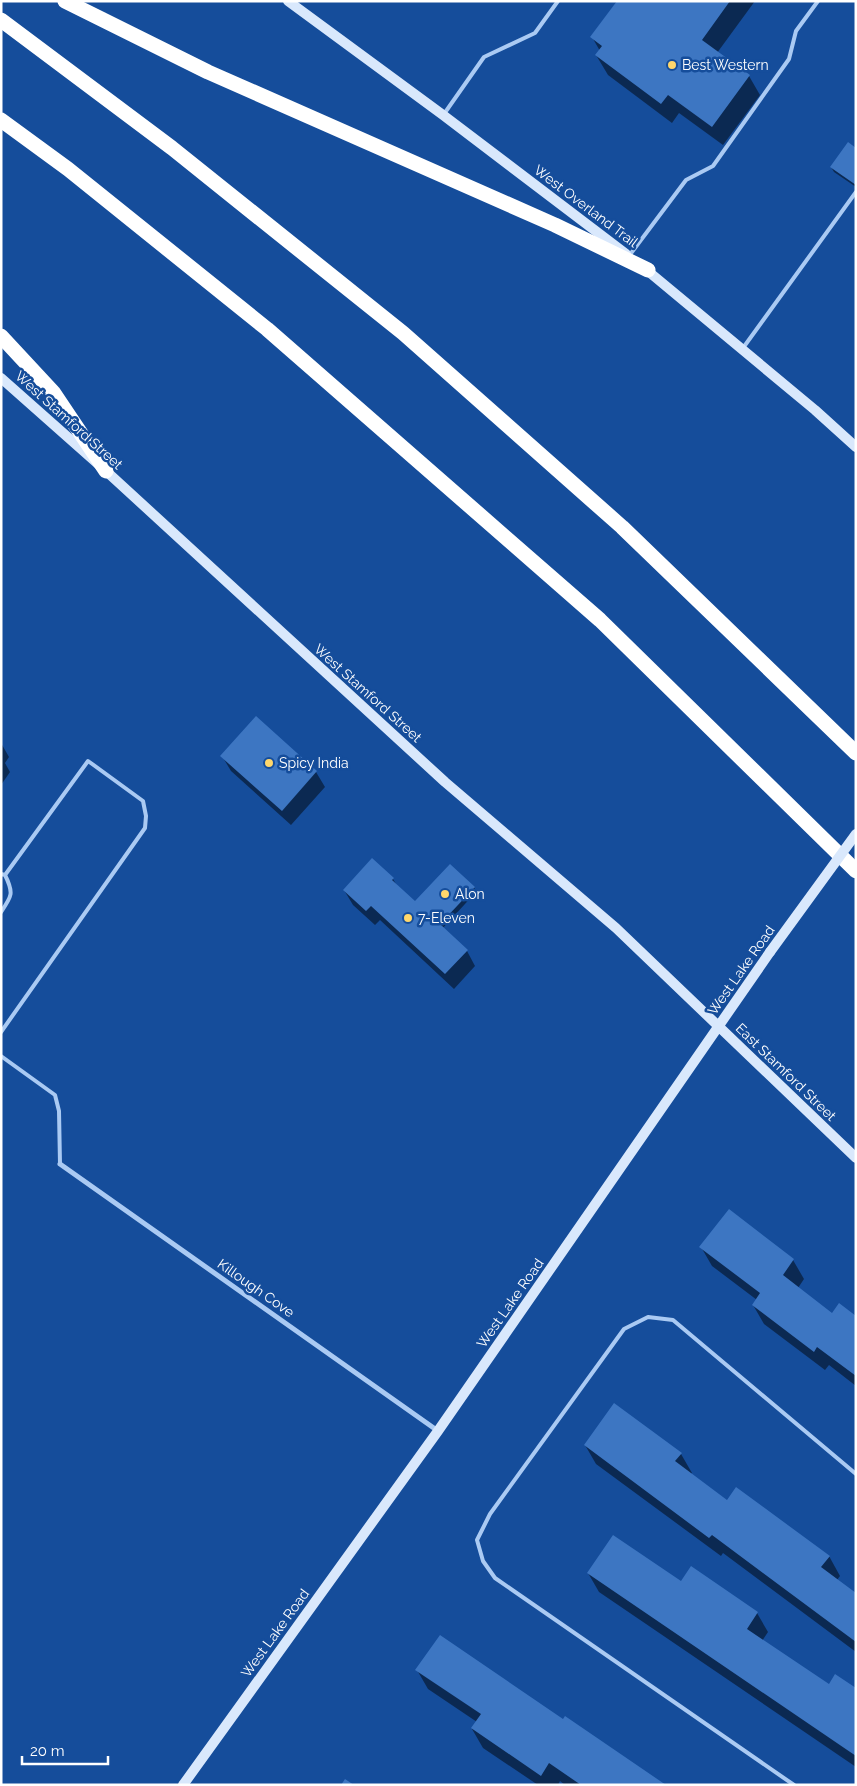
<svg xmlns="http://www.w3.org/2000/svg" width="857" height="1786" font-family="Raleway,sans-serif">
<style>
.shadow{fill:#0007}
.building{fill:#3d76c2}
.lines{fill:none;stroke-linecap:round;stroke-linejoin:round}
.lane{stroke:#aacaf3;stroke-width:4}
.street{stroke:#aacaf3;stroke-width:5}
.secondary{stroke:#d9e8fc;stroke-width:10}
.highway{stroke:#fff;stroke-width:15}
.secondary-bridge{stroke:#d9e8fc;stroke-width:10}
.poi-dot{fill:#ffd76c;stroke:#154d9b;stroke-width:2}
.labels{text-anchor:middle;stroke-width:5;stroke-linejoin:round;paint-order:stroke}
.poi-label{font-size:14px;fill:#fff;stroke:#154d9b;text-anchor:start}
.street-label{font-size:14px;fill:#fff;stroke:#154d9b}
</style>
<rect width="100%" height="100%" fill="#154d9b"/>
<path class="shadow" d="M618,1H755L717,53L749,76L760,95L723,145L679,113L672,123L608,75L596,55L600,51L592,37Z
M856,149V187L834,172L831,167Z
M1,743L9,757L5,763L10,772L1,785Z
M222,756L316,772L325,787L291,825L231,771Z
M393,879L399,889L419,907L474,887L476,892L442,929L467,951L475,966L454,989L380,920L375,925L353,905L344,890Z
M729,1210L793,1260L804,1279L798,1288L832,1315L856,1317V1386L829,1365L825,1370L764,1324L753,1305L757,1300L712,1266L701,1247Z
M585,1445L681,1454L692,1473L690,1475L727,1502L829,1556L840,1576L837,1580L856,1594V1652L723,1553L721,1556L596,1464Z
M588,1573L681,1582L757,1613L768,1632L762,1641L829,1686L856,1690V1767L599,1592Z
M417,1670L563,1721L664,1785H565L560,1781L558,1785H538L483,1748L472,1729L477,1722L428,1689Z"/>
<path class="building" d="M617,1H730L702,40L750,75L712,127L668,95L661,104L595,55L602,46L590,37Z
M848,142L856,148V185L830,167Z
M256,716L317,771L282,811L220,756Z
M372,858L394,878L392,880L415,901L450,864L475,887L440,924L468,950L445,974L371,906L366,911L343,890Z
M729,1209L794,1259L783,1275L832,1313L839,1303L856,1316V1376L817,1347L814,1352L752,1305L760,1293L699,1247Z
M614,1403L682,1453L675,1461L727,1500L736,1487L830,1556L821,1567L856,1593V1642L712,1535L709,1538L584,1445Z
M613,1535L681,1581L691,1566L758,1612L747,1629L829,1684L835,1674L856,1688V1756L587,1573Z
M440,1635L563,1719L565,1716L666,1785H581L549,1763L541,1776L471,1728L481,1714L415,1670Z
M345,1779L354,1785H341Z"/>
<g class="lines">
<path class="lane" d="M444,114L484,57L535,33L558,1
M629,256L686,180L713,166L789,59L796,31L818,1
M743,348L856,192
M1,874L5,875L88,761L143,801L146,816L145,828L1,1032
M1,912C12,896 14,893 5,875
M1,1056L55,1095L59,1111L60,1164
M794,1785L495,1578L483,1561L477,1540L490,1514L624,1329L648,1317L673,1320L856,1474"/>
<path class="street" d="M60,1164L438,1431"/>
<path class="secondary" d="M288,1L443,115L626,254
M643,267L815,410L856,447
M1,378L106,471L445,782L616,928L856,1158
M183,1785L438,1431L770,952"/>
<path class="highway" d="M65,1L208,72L555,225L648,270
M1,20L172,148L403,333L622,527L856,753
M1,120L68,169L267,329L600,620L856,871
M1,336L53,392L106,471"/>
<path class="secondary-bridge" d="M770,952L856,834"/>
</g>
<g class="poi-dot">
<circle cx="672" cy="65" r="5"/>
<circle cx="269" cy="763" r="5"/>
<circle cx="445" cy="894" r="5"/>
<circle cx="408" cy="918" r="5"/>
</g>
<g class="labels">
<g class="poi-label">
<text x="682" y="70">Best Western</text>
<text x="279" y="768">Spicy India</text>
<text x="455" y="899">Alon</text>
<text x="418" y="923">7-Eleven</text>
</g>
<g class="street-label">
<text transform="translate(586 206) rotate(37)" y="5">West Overland Trail</text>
<text transform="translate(69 420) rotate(42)" y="5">West Stamford Street</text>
<text transform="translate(368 693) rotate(42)" y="5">West Stamford Street</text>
<text transform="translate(741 970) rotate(-55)" y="5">West Lake Road</text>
<text transform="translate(786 1072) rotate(44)" y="5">East Stamford Street</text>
<text transform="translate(256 1288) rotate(35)" y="5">Killough Cove</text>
<text transform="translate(510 1303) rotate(-55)" y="5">West Lake Road</text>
<text transform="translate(275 1633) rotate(-54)" y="5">West Lake Road</text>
</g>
</g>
<rect width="857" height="1786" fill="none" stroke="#ffffff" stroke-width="5"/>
<path d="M22 1756v8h86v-8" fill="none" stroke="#ffffff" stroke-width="2.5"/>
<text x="30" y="1756" font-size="15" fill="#ffffff" stroke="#154d9b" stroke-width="4" paint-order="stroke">20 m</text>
</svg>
